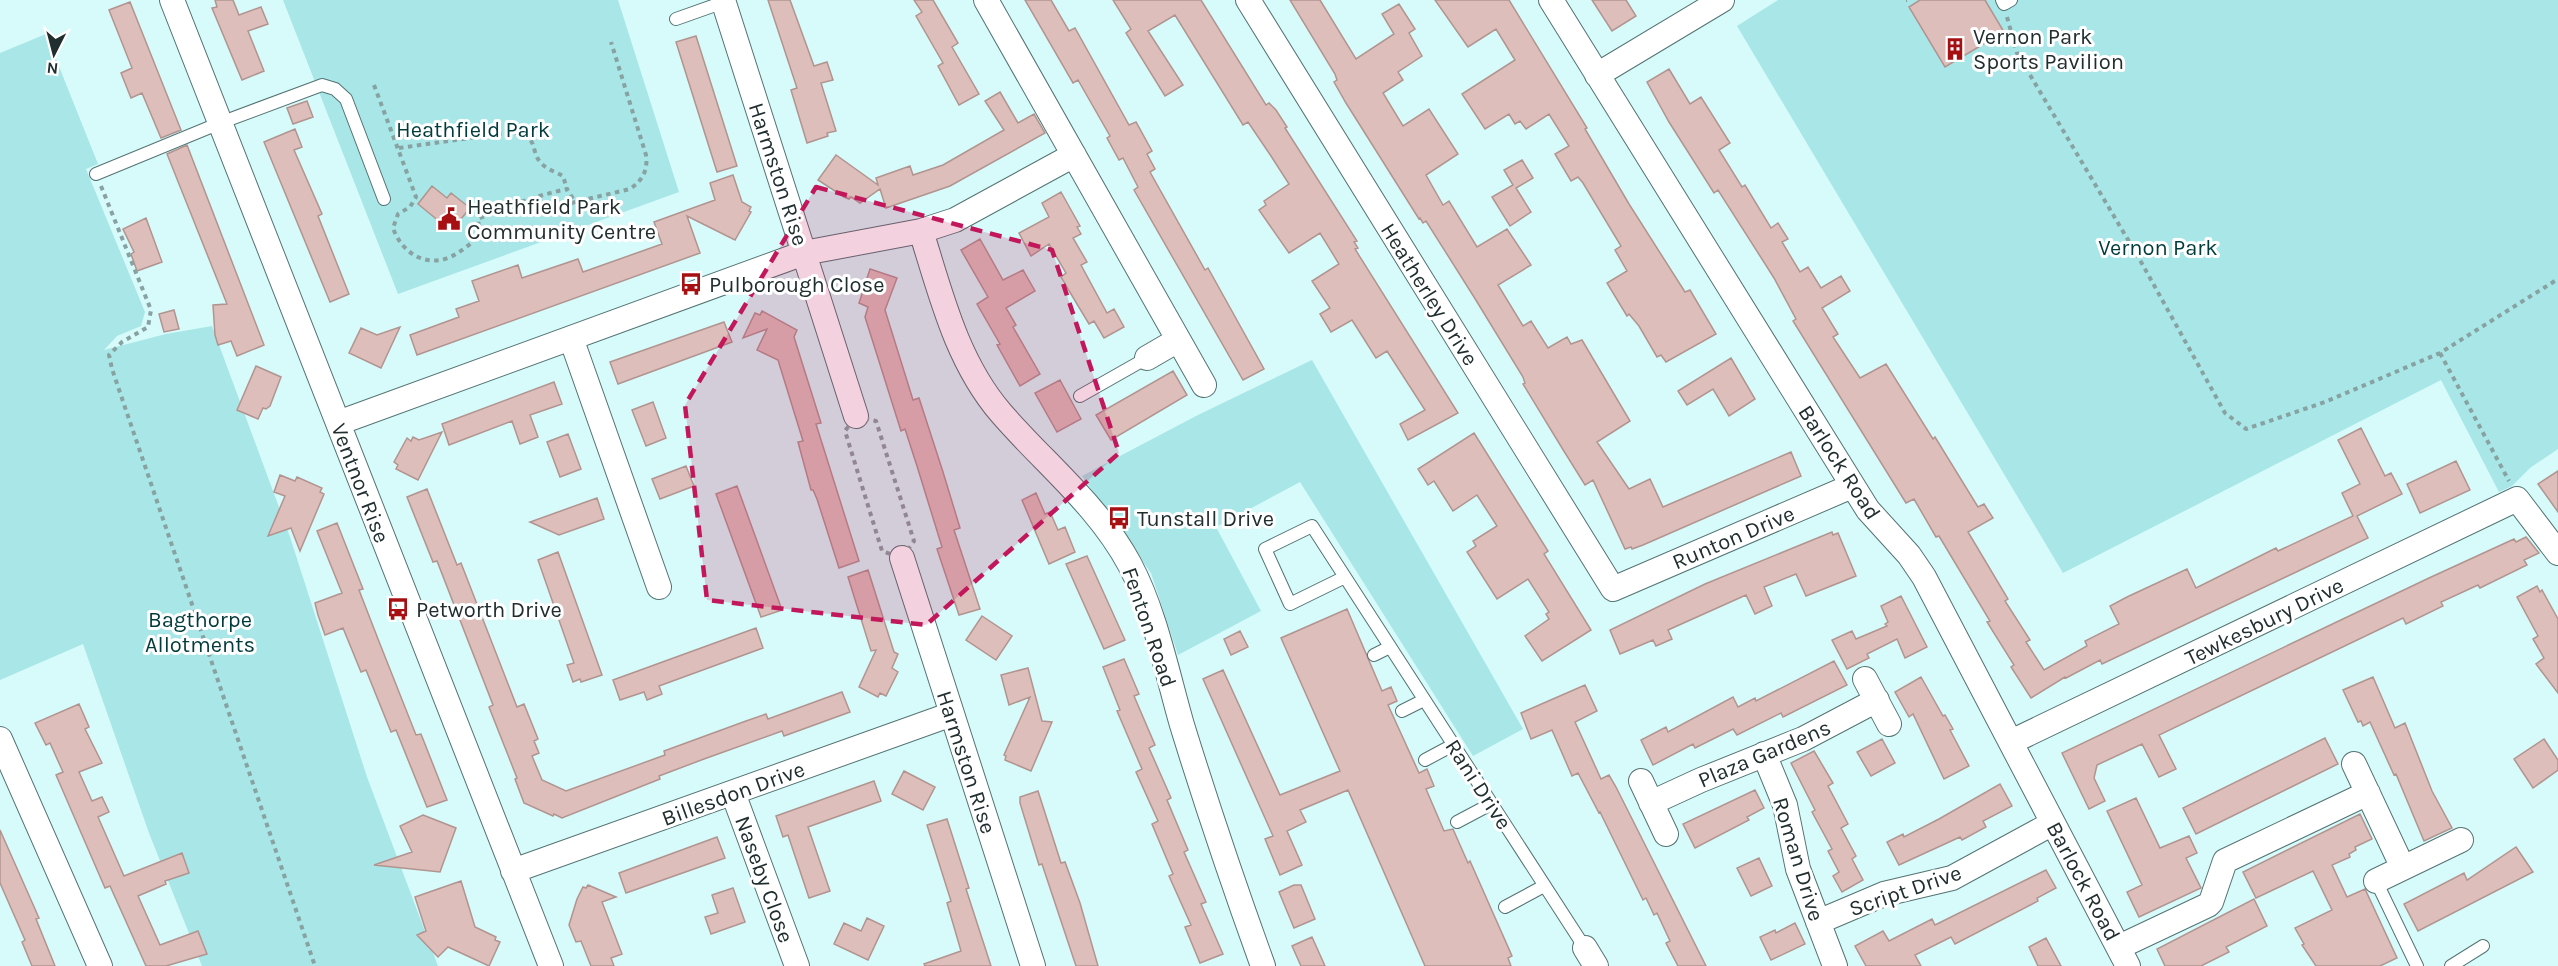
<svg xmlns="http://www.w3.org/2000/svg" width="2558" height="966" font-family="Karla,sans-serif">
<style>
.green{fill:#a8e6e7}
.building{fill:#ddbeba;stroke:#b19490;stroke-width:1.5}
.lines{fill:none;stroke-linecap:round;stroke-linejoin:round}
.service-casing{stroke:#547373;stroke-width:14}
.minor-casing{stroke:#547373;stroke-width:26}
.path{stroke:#88a2a2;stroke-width:4;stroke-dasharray:4.5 4.5;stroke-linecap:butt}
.service{stroke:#fff;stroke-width:12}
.minor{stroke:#fff;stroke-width:24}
.marked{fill:#c2185b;fill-opacity:0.2;stroke:#c2185b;stroke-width:4.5;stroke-dasharray:12 8;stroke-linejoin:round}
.labels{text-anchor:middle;stroke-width:6;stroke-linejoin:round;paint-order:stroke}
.poi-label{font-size:22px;fill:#212e2f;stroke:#fff;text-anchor:start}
.park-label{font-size:22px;fill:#023b3c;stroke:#fff}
.street-label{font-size:22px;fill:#212e2f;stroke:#fff}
</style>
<rect width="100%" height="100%" fill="#d7fafa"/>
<path class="green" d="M283,0H618L679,192L398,294Z
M1778,0H2558V449L2530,468L2512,486L2499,492L2441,380L2063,573L1737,26Z
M46,34L98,164L86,169L145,312L141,326L117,336L104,350L166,334L212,326L290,537L367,777L438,966H202L149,833L83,644L0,680V53Z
M1312,360L1523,729L1473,756L1300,482L1216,527L1261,611L1178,655L1151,573L1082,476L1198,415Z"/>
<path class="building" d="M215,0H233L239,15L261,7L268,24L248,31L264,71L242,80L212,8L217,7Z
M768,0H790L814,66L827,62L833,80L821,83L836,131L827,133L828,136L807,143L791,90L797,88Z
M914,0H933L958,43L952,47L979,94L959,105L938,66L943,63L916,16L922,12Z
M1025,0H1051L1069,31L1075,28L1129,125L1136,122L1152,151L1147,154L1155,169L1150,172L1205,270L1208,268L1264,369L1243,380L1134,190L1138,187L1123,158L1119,160L1107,138L1110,136L1078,80L1073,83Z
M1113,0H1201L1266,105L1269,103L1276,110L1287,127L1285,128L1357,241L1354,242L1358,248L1355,249L1458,413L1408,440L1400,424L1425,410L1387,351L1376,358L1352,320L1331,332L1320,314L1330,308L1312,281L1339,264L1320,233L1289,253L1259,210L1266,205L1264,201L1289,184L1271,156L1248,122L1243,125L1175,15L1148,31L1183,85L1165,96L1126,33L1131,29Z
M1290,0H1320L1356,59L1394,34L1382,14L1399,4L1415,29L1409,33L1422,56L1398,72L1403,80L1383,93L1403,126L1429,109L1458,154L1426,175L1443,205L1449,201L1477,247L1507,229L1531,265L1498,285L1523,326L1531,321L1548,348L1567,337L1571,344L1582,340L1630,421L1597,442L1629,489L1650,479L1663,507L1791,452L1801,476L1643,545L1632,549L1631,547L1625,549L1593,480L1585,485L1562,448L1523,384L1525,383L1523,377L1474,297L1426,221L1423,223L1420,218L1419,219L1346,103L1334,82L1337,80L1335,74Z
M1435,0H1509L1587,128L1585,129L1629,204L1685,292L1690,290L1716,334L1666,362L1661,355L1657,357L1639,326L1629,314L1627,316L1607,283L1627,271L1615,250L1621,246L1583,183L1578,177L1571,181L1555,154L1569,146L1549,114L1526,129L1520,121L1515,124L1509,114L1485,129L1462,94L1515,60L1496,29L1468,47Z
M1592,0H1626L1636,16L1612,31Z
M1920,0H1985L2004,32L1945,67L1909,7Z
M130,2L181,130L161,138L142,93L131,98L121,73L132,68L109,10Z
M696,36L737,166L717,172L676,42Z
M1669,69L1690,104L1701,97L1730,143L1719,150L1742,187L1745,185L1771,228L1778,223L1788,239L1782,242L1800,272L1808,267L1821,288L1841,276L1850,291L1822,308L1838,334L1833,337L1860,378L1886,364L1933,439L1935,437L1978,507L1984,504L1993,518L1968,532L2008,599L2005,601L2030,640L2026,642L2044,670L2087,646L2085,641L2119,624L2110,606L2127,597L2187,569L2196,588L2276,548L2278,551L2353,516L2342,493L2360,484L2338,440L2361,428L2385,476L2391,473L2402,494L2357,516L2368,538L2102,664L2100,660L2066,678L2065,677L2031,698L2011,667L2014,665L1987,622L1990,621L1939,536L1936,537L1914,499L1906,503L1793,321L1796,319L1774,278L1718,190L1714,193L1669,122L1647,82Z
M1000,92L1018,123L1034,114L1045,133L950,186L886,208L880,189L860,203L851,197L849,199L844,197L818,180L836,155L878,185L876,178L910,166L913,175L943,165L1004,130L985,101Z
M307,101L313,117L293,124L287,108Z
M295,129L302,147L294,150L322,214L318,216L349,294L330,302L264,142Z
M187,145L264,345L237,356L231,341L218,345L215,335L213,305L227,304L167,154Z
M1522,160L1533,178L1516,188L1531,212L1510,226L1492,197L1513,185L1504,170Z
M733,175L742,202L751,207L749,211L751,212L735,240L687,216L700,253L417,355L410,335L459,317L456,309L479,301L472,281L518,265L522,278L578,259L583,272L662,244L654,222L715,200L710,183Z
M432,186L447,198L451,193L470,208L451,231L418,204Z
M1061,192L1080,226L1077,227L1081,234L1073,238L1087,262L1081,265L1107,313L1114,309L1124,327L1104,338L1094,321L1089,324L1071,294L1061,277L1066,273L1049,244L1031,256L1019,233L1049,217L1042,203Z
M146,218L162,262L137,271L131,254L134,252L123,229Z
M980,239L1003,280L1023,270L1035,291L1006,308L1016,325L1013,327L1040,374L1020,386L997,345L1000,344L977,304L988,297L961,250Z
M870,269L897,278L885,310L913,400L919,398L943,472L960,528L954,530L980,609L959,615L937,549L942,547L917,466L905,429L901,431L865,317L868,307L859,303Z
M174,310L179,329L164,332L159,314Z
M762,311L797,330L794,337L821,423L816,424L859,561L839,568L817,499L813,490H811L798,442L803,441L778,360L757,350L767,329L743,338L755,313L760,315Z
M724,322L732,342L618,384L610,362Z
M400,327L381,368L349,353L361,328L377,335Z
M1731,358L1755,399L1729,416L1713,389L1687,405L1678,391Z
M256,366L281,377L270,406L266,409L263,408L258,419L237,410Z
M1173,371L1187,395L1111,440L1096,415Z
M1060,380L1081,419L1057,432L1035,393Z
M554,382L562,404L530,415L538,437L520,444L512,421L449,445L442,424Z
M653,402L666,438L646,446L632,410Z
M442,432L418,480L396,469L398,465L394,462L407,438L411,441L413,437L419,440Z
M1474,433L1548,551L1544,554L1591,630L1542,661L1525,636L1549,619L1546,614L1549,612L1528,579L1497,599L1467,552L1476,546L1473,541L1497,526L1477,495L1453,511L1434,481L1428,485L1418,469Z
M568,434L581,469L560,477L547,442Z
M2456,461L2470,490L2420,513L2407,484Z
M686,466L694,486L660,499L652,479Z
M2558,471V512L2538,484Z
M280,475L295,481L297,477L322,488L320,492L324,494L300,551L291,528L268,536L285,496L274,492Z
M737,486L782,610L761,617L716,494Z
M427,489L457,565L461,563L517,707L524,704L538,739L534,741L539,753L532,756L542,780L566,791L665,755L664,751L746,721L766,714L768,719L842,692L850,712L784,736L782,731L704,759L659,776L660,779L562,818L554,814L553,816L524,803L515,779L517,778L489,707L493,705L437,561L433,562L407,497Z
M1036,493L1045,514L1050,512L1058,530L1065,527L1075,552L1049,564L1022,500Z
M597,498L604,519L559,535L530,522Z
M337,523L363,589L359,590L378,639L416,735L421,734L447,800L427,807L396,730L391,732L366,670L361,672L343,628L325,635L318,615L315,603L342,593L317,531Z
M1832,532L1833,535L1838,533L1856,576L1806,596L1796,574L1764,587L1772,606L1755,614L1746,595L1668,630L1672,639L1656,646L1653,640L1620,654L1610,630L1705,584Z
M2526,537L2539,553L2524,560L2527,565L2480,588L2478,585L2441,602L2443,606L2406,624L2403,618L2159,735L2176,769L2159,777L2142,744L2097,765L2094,778L2105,801L2089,809L2062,753L2429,578L2514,539L2516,542Z
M558,552L602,675L581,682L580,679L573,682L567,665L574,663L538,560Z
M1087,556L1125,640L1104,649L1066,564Z
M868,570L894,652L898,654L892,668L898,672L886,696L880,693L878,697L859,687L876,650L871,651L848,577Z
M2537,586L2540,592L2542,590L2558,619V693L2536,664L2544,658L2533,639L2538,636L2517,597Z
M1901,596L1927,647L1905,658L1897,639L1867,654L1869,658L1847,669L1832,640L1852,631L1856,639L1887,626L1885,624L1888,622L1881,606Z
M1347,609L1382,691L1391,687L1397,701L1388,705L1419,773L1427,769L1434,786L1426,789L1444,831L1453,829L1468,863L1470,861L1512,956L1508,958L1511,966H1425L1348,790L1300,810L1306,822L1287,831L1302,865L1280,875L1265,839L1273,836L1203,679L1223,670L1280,795L1340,771L1281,638Z
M982,616L1012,636L996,660L966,640Z
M756,628L763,648L659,686L662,694L647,700L644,692L620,700L613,680Z
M1240,631L1248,647L1231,655L1224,639Z
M1124,659L1139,694L1134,696L1155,745L1149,748L1171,798L1167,800L1188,850L1184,852L1206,902L1201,904L1223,954L1200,963L1185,927L1191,925L1169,876L1173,874L1152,824L1158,821L1136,772L1142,769L1117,711L1120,710L1103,667Z
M1834,661L1847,685L1783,717L1781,713L1737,735L1733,729L1695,748L1693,744L1653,765L1641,740L1666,727L1668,732L1733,697L1738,707L1755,698L1756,701Z
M1028,668L1042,721L1052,722L1031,771L1005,760L1006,756L1004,755L1030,697L1009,705L1001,675Z
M1921,677L1943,716L1945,715L1953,729L1950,730L1969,766L1944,779L1913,714L1909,717L1895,692Z
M2373,677L2395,728L2405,723L2432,791L2452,828L2424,841L2396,774L2394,775L2370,722L2363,726L2361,721L2358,722L2343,690Z
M1585,685L1597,711L1575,722L1601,779L1609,775L1616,787L1706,966H1678L1666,943L1670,941L1657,913L1654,915L1646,898L1643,900L1600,812L1599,813L1578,773L1572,776L1552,730L1531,739L1521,713Z
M79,704L89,727L85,729L102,763L79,772L92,801L102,797L109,812L98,817L124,876L182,853L189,873L165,881L166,884L138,896L160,945L198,931L207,954L166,966H146L110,886L105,888L56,775L63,772L50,743L46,745L35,723Z
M2325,738L2338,764L2196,834L2183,808Z
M1882,739L1895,763L1871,776L1857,752Z
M2544,739L2558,760V770L2533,788L2514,759Z
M1814,751L1833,783L1828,786L1848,824L1841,828L1856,856L1852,859L1863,880L1842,892L1833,876L1839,872L1828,851L1832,849L1812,812L1815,810L1791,763Z
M904,771L935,787L923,810L892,794Z
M874,781L881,801L808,827L830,891L809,898L788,835L783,837L776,816Z
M2000,784L2012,806L1983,821L1986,827L1962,840L1960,837L1899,865L1887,842L1903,834L1904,837L1939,819Z
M1755,790L1764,808L1747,817L1749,820L1695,848L1683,824Z
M1038,791L1061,863L1065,862L1080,903L1098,966H1076L1042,864L1039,865L1020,803V797Z
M2136,798L2160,848L2189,836L2197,853L2186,858L2201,888L2139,917L2127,892L2142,885L2107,811Z
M2360,814L2372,839L2355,847L2356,850L2349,854L2350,857L2332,865L2347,897L2365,889L2397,958L2380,966H2316L2302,945L2304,944L2295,928L2332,910L2313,871L2256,898L2243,872Z
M423,815L456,828L440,872L374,865L412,852L400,826Z
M947,819L969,888L966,889L991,966H925L924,964L961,951L947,903L951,901L927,825Z
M0,830L39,918L36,919L55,966H32L22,942L25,940L0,883Z
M717,837L725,858L626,893L619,873Z
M2516,847L2533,872L2418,931L2404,904L2464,873L2467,880Z
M1759,858L1772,886L1751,896L1737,868Z
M2046,870L2056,888L2037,898L2038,901L1955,944L1951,937L1915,955L1921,966H1866L1855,946L1883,931L1889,941L1932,919L1935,925Z
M461,881L475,927L496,937L495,940L500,942L489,966L448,947L438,957L417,935L426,931L415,897Z
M588,885L616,897L602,902L622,954L611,958L614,966H591L581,941L576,942L569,925L577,899L583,887L586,888Z
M1294,885H1301L1315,919L1294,928L1279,892Z
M733,888L745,922L711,934L705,917L718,913L712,895Z
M2254,899L2267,926L2226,947L2229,952L2201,966H2165L2157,949Z
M867,918L884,926L868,960L834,944L844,923L861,931Z
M1795,923L1805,944L1771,960L1760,937L1775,930L1776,933Z
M1312,937L1325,966H1301L1292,946Z
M2046,938L2061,966H2038L2029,947Z"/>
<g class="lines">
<g class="service-casing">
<path id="service" d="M2002,0L2004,4L2011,0
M676,19L724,2
M96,174L220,123L322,85L335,89L346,99L384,199
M1080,396L1147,358
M1345,577L1290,604L1265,549L1312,526L1585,948
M1374,655L1390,647
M1402,711L1424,700
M1425,760L1453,745
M1457,822L1491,804
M2376,881L2417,966
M1505,907L1544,886
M2451,966L2483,946"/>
</g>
<g class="minor-casing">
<path id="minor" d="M172,0L551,966
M723,0L856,416
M986,0L1204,385
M1248,0L1613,589L1852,486
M1551,0L1868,510L1909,555L1924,577L2128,966
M1597,75L1722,0
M921,231C941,295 957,362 1001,413C1044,463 1098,505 1130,565C1155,612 1167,673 1182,725C1207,806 1234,886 1263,966
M571,338L659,587
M1147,358L1178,340
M338,423L804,253L921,231L955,220L1074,155
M902,558L1033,966
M1865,679L1889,724
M0,739L100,966
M2011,742L2517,499L2558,553
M1764,754L1785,805L1798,869L1835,966
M2354,764L2403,868
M1641,781L1666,834
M733,793L797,966
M1651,803L1701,780L1803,739L1877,700
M513,871L952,714
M2376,881L2461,840
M1818,922L1884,894L1952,878L2053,823
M2119,947L2208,905L2211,902L2225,861L2368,793
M1585,948L1596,966"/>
</g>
<path class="path" d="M1906,0H1907
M2007,17L2017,53L2140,260L2225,413L2246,429L2325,402L2440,353L2558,279
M374,85L416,197L410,207L398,214L393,228C401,251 423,267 448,258C460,253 470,244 480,236L478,219C507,206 535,196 567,189L575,202
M399,148L512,132C541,137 529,150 541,163C546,169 556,172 563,176L567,189
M101,186L151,310L148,327L122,342L109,355L112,369L315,966
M546,213L575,202L630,189C643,180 648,170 646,155L611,42
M2440,353L2509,481
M856,416L876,421L914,541L902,558L882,551L845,431Z"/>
<use href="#service" class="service"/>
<use href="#minor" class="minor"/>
</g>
<path class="marked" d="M816,187L1052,250L1119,453L926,625L707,600L685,405Z"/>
<defs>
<g id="building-bare" transform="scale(1.8)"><path d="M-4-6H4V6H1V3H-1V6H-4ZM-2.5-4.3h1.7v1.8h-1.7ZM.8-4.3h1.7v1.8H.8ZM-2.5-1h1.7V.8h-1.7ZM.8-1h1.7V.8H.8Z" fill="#a61013" stroke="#fff" stroke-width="2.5" paint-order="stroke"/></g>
<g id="civic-bare" transform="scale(1.8)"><path d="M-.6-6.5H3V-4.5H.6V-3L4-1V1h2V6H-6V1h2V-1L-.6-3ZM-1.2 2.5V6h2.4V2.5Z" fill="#a61013" stroke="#fff" stroke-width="2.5" paint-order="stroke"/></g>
<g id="bus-bare" transform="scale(1.8)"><path d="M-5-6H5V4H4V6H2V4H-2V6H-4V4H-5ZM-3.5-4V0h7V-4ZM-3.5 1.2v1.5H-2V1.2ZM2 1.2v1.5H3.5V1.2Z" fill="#a61013" stroke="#fff" stroke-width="2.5" paint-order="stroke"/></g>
</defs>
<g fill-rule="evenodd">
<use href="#building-bare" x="1955" y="49"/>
<use href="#civic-bare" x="449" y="219"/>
<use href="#bus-bare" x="691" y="284"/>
<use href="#bus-bare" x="1119" y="518"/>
<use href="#bus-bare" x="398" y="609"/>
</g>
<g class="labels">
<g class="poi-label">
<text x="1973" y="44">Vernon Park<tspan x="1973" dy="25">Sports Pavilion</tspan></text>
<text x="467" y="214">Heathfield Park<tspan x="467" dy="25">Community Centre</tspan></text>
<text x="709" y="292">Pulborough Close</text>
<text x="1137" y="526">Tunstall Drive</text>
<text x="416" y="617">Petworth Drive</text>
</g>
<g class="park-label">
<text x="473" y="137">Heathfield Park</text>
<text x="2158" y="255">Vernon Park</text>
<text x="200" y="627">Bagthorpe<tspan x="200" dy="25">Allotments</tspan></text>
</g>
<g class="street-label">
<text transform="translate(779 174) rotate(72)" y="8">Harmston Rise</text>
<text transform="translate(1430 294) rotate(58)" y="8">Heatherley Drive</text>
<text transform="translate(1840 462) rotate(57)" y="8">Barlock Road</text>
<text transform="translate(361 483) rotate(69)" y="8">Ventnor Rise</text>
<text transform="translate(1733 537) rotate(-23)" y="8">Runton Drive</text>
<text transform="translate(2264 621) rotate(-26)" y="8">Tewkesbury Drive</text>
<text transform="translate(1150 627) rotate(71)" y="8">Fenton Road</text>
<text transform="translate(1764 753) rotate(-23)" y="8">Plaza Gardens</text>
<text transform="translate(967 762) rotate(72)" y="8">Harmston Rise</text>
<text transform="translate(1479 784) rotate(57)" y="8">Rani Drive</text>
<text transform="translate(733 793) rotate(-20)" y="8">Billesdon Drive</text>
<text transform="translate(1799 859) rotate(73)" y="8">Roman Drive</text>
<text transform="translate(765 879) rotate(70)" y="8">Naseby Close</text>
<text transform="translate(2084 881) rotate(62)" y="8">Barlock Road</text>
<text transform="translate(1905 890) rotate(-19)" y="8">Script Drive</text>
</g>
</g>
<g transform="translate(54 54) rotate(186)" stroke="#ffffff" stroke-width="4.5" paint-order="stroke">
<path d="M0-4.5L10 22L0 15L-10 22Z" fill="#212e2f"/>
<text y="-9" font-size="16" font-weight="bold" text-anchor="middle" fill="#212e2f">N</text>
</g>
</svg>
